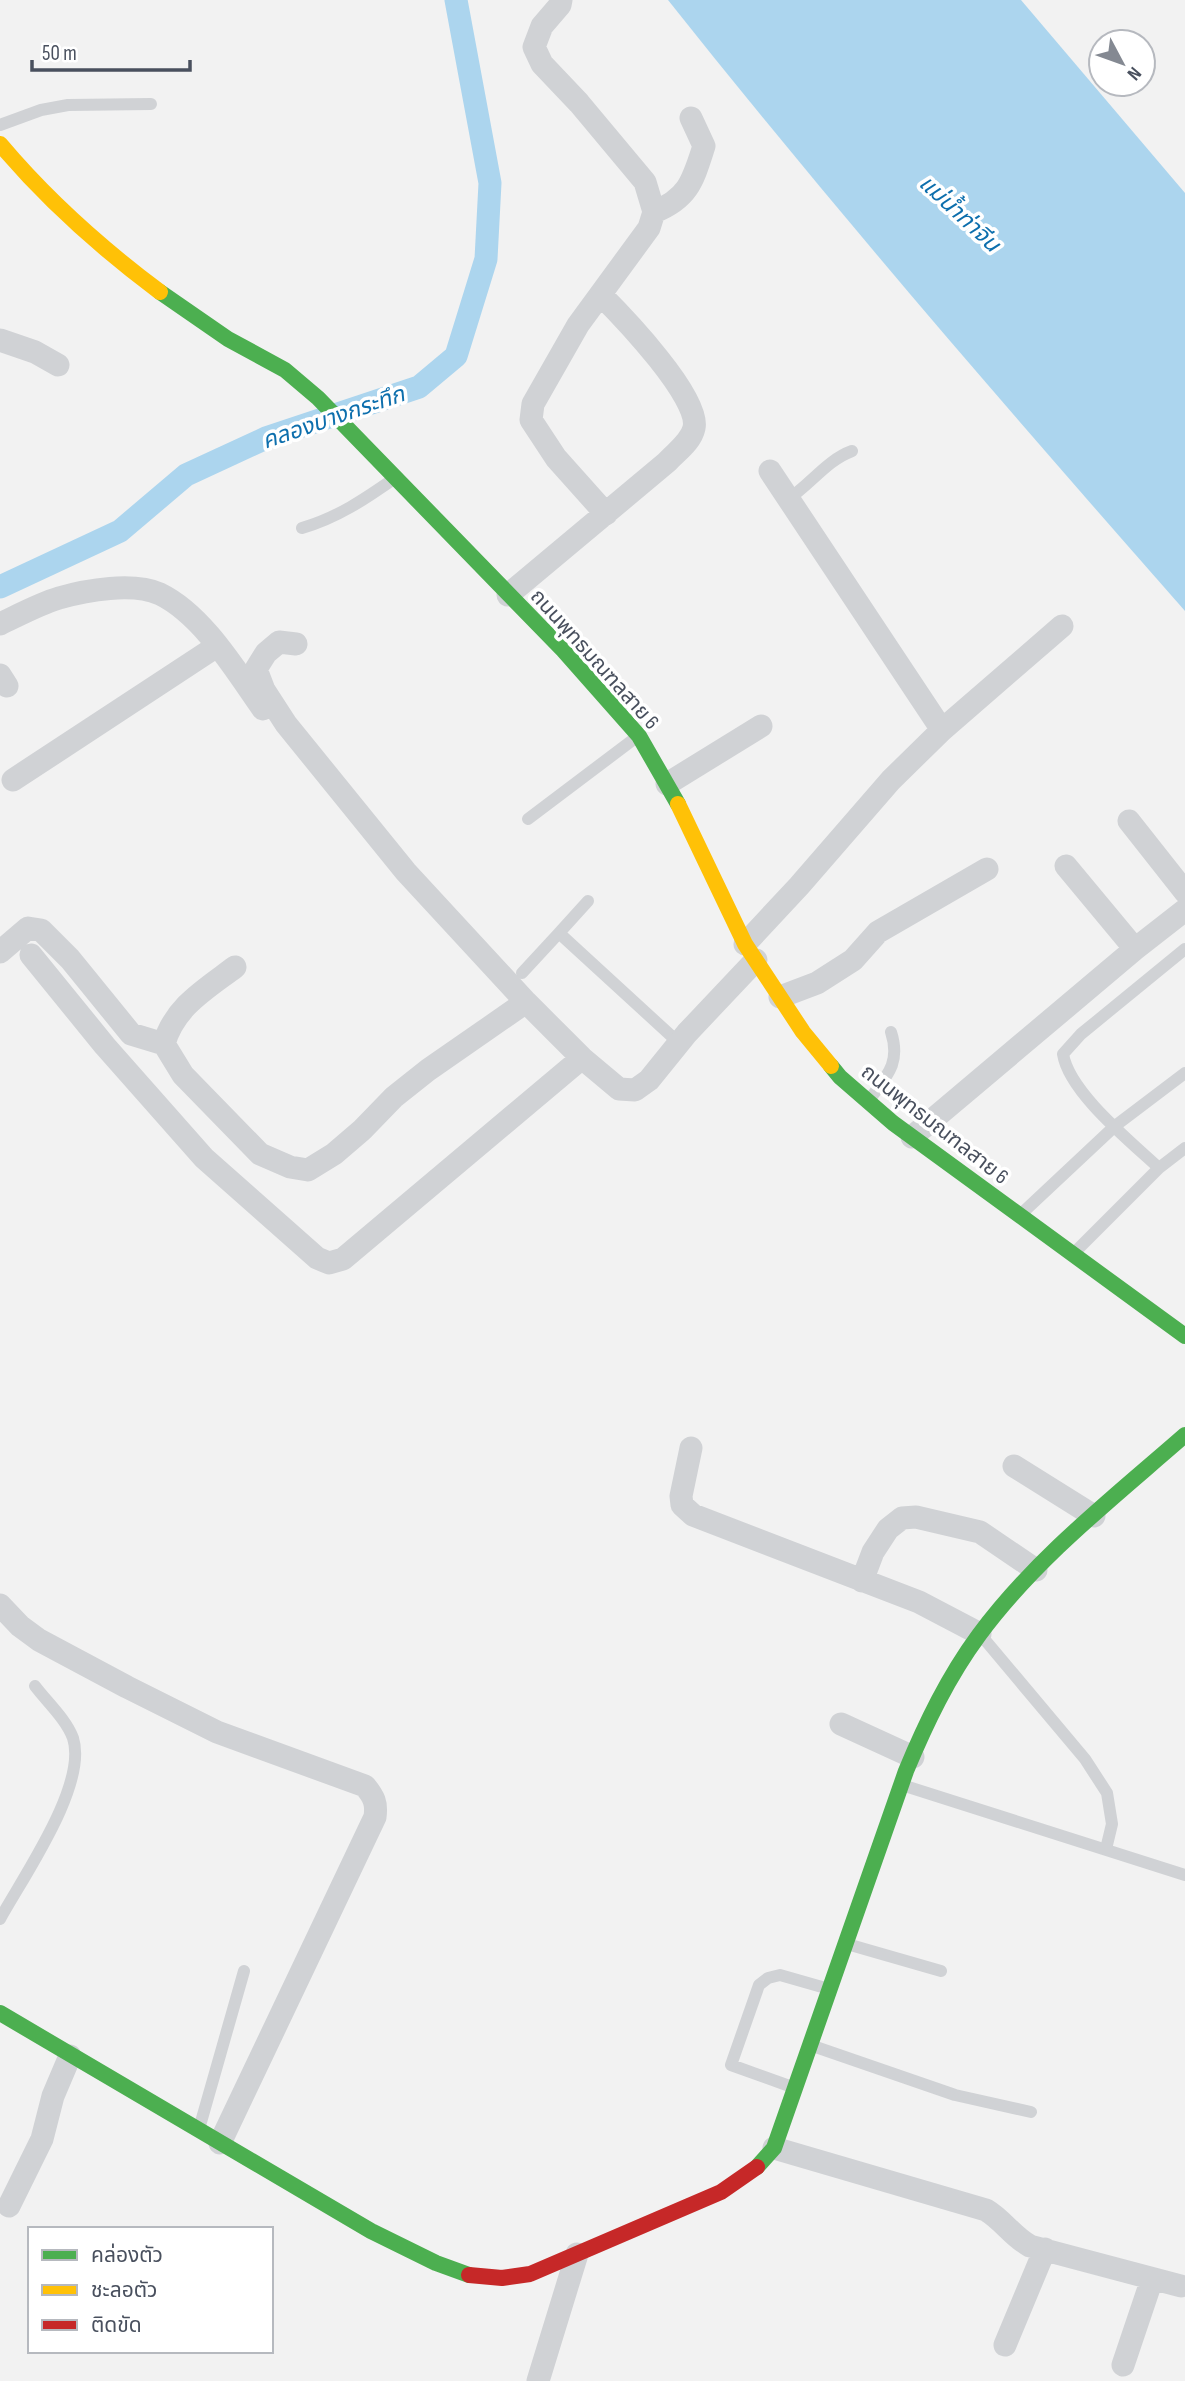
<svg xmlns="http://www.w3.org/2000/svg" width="1185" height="2381" font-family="'Sofia Sans Condensed','Noto Sans Thai',sans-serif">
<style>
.water{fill:#acd5ee}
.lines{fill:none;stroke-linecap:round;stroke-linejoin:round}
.canal{stroke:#acd5ee;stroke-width:23}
.lane{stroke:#d0d2d5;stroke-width:12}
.street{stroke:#d0d2d5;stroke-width:23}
.fast{stroke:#4caf50;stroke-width:16}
.slow{stroke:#ffc107;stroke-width:16}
.jam{stroke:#c62828;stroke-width:16}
.labels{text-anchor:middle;stroke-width:7;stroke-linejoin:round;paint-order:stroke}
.street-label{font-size:21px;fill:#49505e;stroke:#fff}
.water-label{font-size:23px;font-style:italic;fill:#0d6fad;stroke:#fff}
</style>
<rect width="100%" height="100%" fill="#f2f2f2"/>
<path class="water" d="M668,0H1021L1185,193V611C1009,411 834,209 668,0Z"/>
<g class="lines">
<path class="canal" d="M0,587L120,531L186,475L266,438L419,387L456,356L486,259L490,183L456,0"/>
<path class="lane" d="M0,125L41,110L68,105L151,104
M787,500C810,485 827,460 852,451
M302,528C337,518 365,499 395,478
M528,819L638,736
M559,933L588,901
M522,973L559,933L679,1043
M869,1100C887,1076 901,1063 891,1032
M1159,1168L1185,1148
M1020,1215L1115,1126L1185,1073
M1073,1254L1159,1168C1130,1141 1069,1092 1063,1054L1081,1034L1185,949
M980,1634L1085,1759L1107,1793L1112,1824L1106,1849
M902,1785L1185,1875
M0,1919C23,1877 88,1785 73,1738C66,1719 47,1702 35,1686
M847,1944L941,1971
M810,2045L955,2095L1031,2112
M795,2088L731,2065L759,1985L768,1978L780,1975L829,1989
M199,2129L244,1971"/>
<path class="street" d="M561,0L560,5L542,26L534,47L542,64L579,103L645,182L654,212L649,228L578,325L533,404L531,420L556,458L606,514
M654,212C689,198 693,180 704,146L691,118
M0,340L35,352L58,365
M770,471L942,730
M508,595L667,462C676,452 691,442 694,428C701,398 622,316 601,295
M0,624C19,615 39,604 59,598C87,590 133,582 160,594C203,615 236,671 263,709
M296,644L279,642L266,653L256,669L264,690L286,724L406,872L526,1002L582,1058L619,1089L635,1090L649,1080L687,1033L756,960
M0,675L7,686
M13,780L217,646
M667,784L761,726
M1129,821L1185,892
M1066,866L1135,949
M745,944L799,886L891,780L942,730L1062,626
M0,952L28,928L41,930L70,959L131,1034L164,1044
M31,955L105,1046L204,1158L317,1258L329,1263L343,1259L582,1058
M235,967C206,989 174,1007 164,1044L183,1075L260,1154L290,1167L308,1170L334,1154L362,1130L394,1097L428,1070L526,1002
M780,997L817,983L853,960L878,932L987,869
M912,1137L1135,949L1185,910
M691,1448L681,1496L682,1505L693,1515L919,1602L980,1634
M1014,1466L1094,1516
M862,1581L873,1552L888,1529L902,1518L916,1517L980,1532L1036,1570
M0,1605L20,1626L39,1640L127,1687L217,1732L365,1786C374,1797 377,1803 375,1817L220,2143
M841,1724L913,1757
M774,2148L986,2210C1003,2220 1013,2237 1030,2246L1181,2286
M9,2206L42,2139L53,2096L70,2056
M1005,2345L1045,2249
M1123,2365L1152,2279
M538,2381L577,2254"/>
<path class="fast" d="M160,292L228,339L285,370L318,398L563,650L639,736L678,804
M831,1066L840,1077L893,1123L1185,1336
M0,2013L371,2231L436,2263L469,2275
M757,2167L774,2148L906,1771C926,1723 948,1677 979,1635C1036,1558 1113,1498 1185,1435"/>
<path class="slow" d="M0,144C48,201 101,248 160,292
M678,804L745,944L803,1032L831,1066"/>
<path class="jam" d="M469,2275L502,2278L530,2274L721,2192L757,2167"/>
</g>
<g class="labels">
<g class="street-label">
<text transform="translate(595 659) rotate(48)" y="7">ถนนพุทธมณฑลสาย 6</text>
<text transform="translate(935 1124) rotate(38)" y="7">ถนนพุทธมณฑลสาย 6</text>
</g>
<g class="water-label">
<text transform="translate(960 213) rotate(43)" y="8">แม่น้ำท่าจีน</text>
<text transform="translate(333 417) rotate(-19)" y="8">คลองบางกระทึก</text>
</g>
</g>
<rect x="28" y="2227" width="245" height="126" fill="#ffffff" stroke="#b6b9bf" stroke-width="2"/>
<rect x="42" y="2250" width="35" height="10" fill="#4caf50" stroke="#b6b9bf" stroke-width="2"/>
<text x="91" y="2262" font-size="21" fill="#49505e">คล่องตัว</text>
<rect x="42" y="2285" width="35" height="10" fill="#ffc107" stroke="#b6b9bf" stroke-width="2"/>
<text x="91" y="2297" font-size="21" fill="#49505e">ชะลอตัว</text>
<rect x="42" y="2320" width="35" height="10" fill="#c62828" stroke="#b6b9bf" stroke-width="2"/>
<text x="91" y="2332" font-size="21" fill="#49505e">ติดขัด</text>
<g transform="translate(1122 63) rotate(131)"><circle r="33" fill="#ffffff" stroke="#b6b9bf" stroke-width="2"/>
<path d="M0-5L12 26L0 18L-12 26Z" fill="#848992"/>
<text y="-10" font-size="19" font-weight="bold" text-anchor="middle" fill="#49505e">N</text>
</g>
<path d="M32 60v10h158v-10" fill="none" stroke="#49505e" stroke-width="3.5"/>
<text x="42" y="60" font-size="21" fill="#49505e" stroke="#ffffff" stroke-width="5" paint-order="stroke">50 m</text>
</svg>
